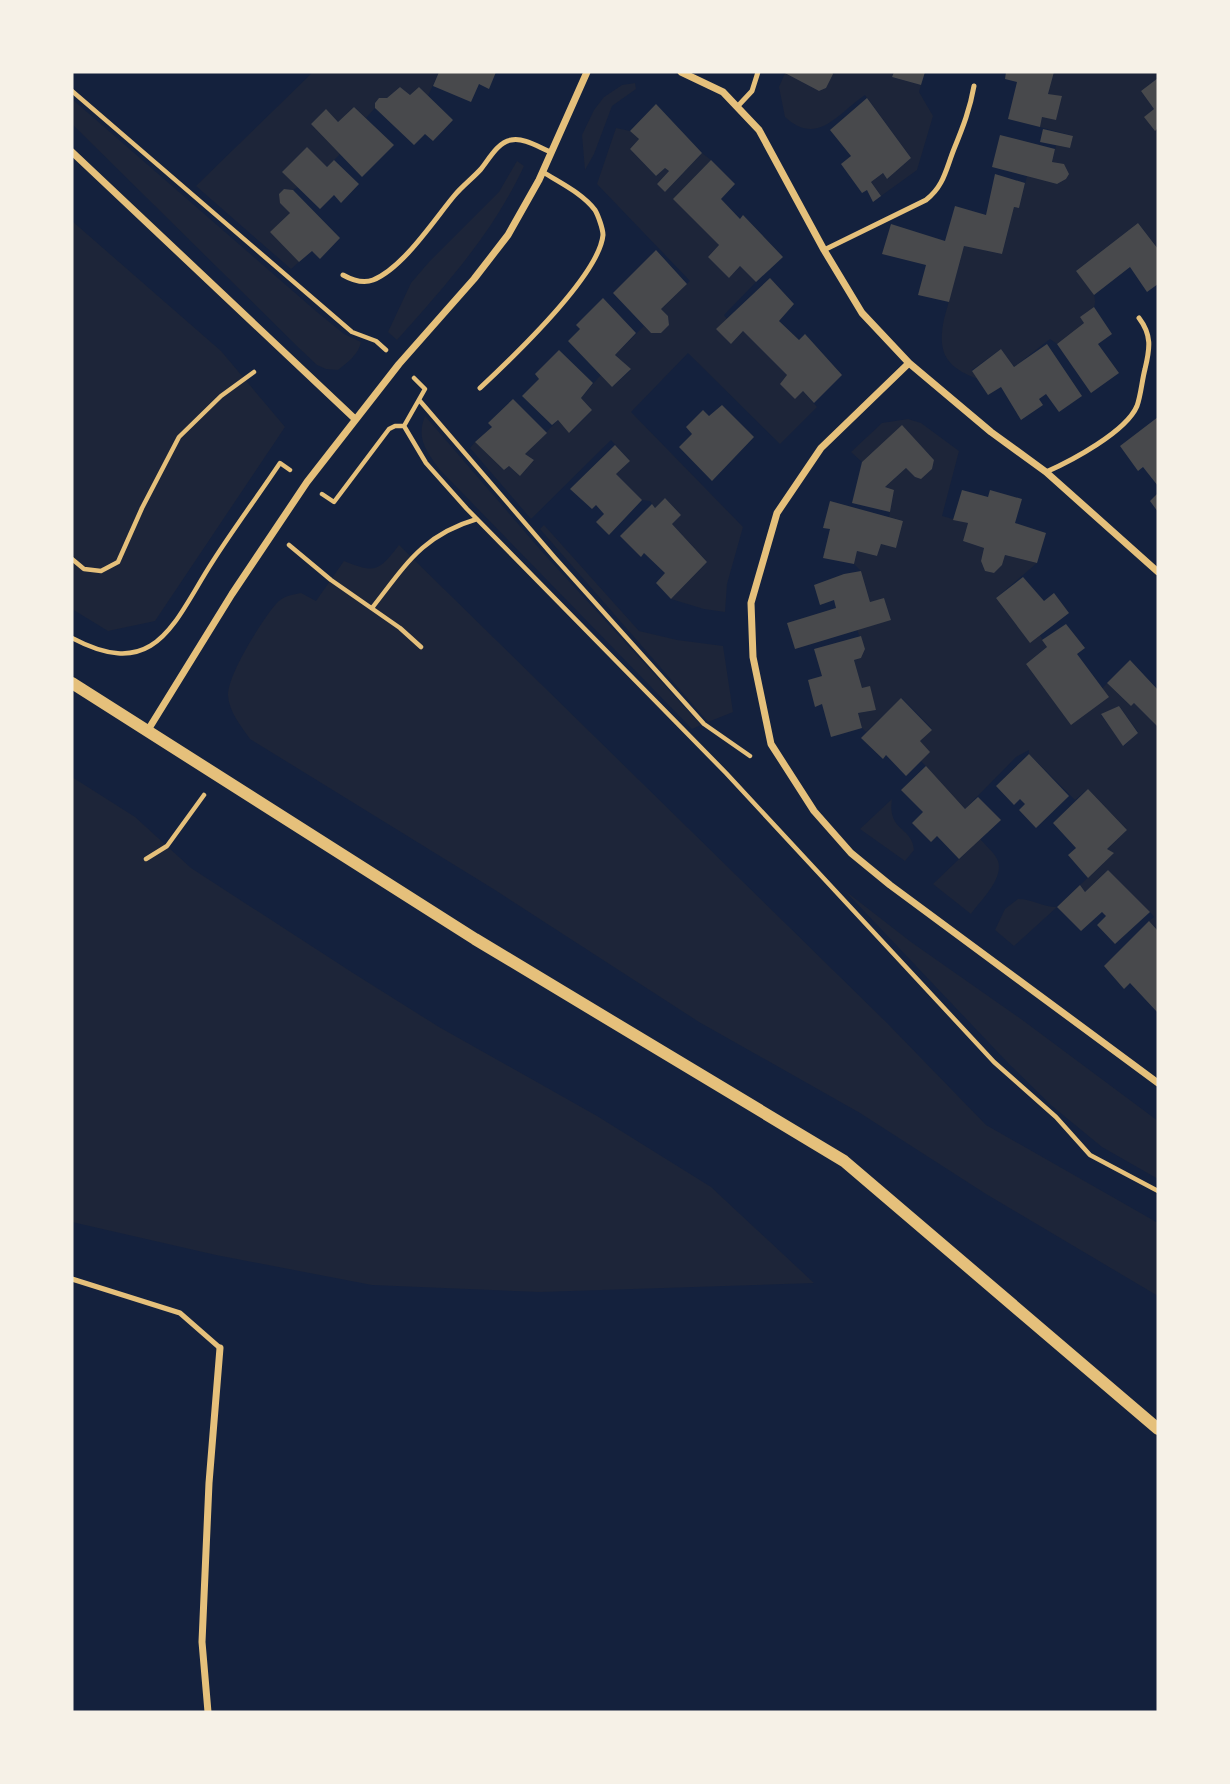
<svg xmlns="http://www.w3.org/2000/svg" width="1230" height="1784" font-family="Bitter,serif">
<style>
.green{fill:#1d2539;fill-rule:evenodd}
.building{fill:#48494c}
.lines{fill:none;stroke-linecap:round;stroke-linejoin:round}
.path{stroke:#e5c07b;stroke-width:4.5}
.service{stroke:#e5c07b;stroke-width:5}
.minor{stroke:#e5c07b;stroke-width:7}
.tertiary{stroke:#e5c07b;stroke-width:12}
</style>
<rect width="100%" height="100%" fill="#14213d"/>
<path class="green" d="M313,72H439L428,96L419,87L410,95L400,87L387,98H379L375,103V108L366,118L354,107L338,122L326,110L311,124L340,154L327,167L307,147L283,171L298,187L293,190L284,189L280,203L290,213L271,232L299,262L291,269L196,186Z
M832,72H894L892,77L921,85L919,92L933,116L917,170L881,196L871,182L883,173L887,179L911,158L865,95C838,113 818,147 785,117L779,87L785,73L819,91L826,88Z
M1054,72H1158V78L1141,91L1154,109L1145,117L1154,130L1158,128V249L1138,223L1076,271C1081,278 1091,287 1094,295C1101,316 1070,333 1057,344L1050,339L1014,367L1001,349L972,370L978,379C946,367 937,353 944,319L964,246L1002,254L1014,207L1019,208L1027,176L1057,184L1066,179L1068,174L1064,165L1052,162L1056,145L1070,148L1073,136L1040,127L1042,117L1056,119L1062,97L1048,94Z
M635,83L636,89L612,106L594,154L585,170L582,135L594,110L604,97L622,85Z
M72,99L317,312L344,334L361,342C359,354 347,363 338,370L326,369L317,365L299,348L72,124Z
M616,128L630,131L639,139L630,149L656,176L665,168L669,171L657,184L665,192L702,153L711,160L674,199L719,245L708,257L729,278L740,266L756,282L724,315L727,319L717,329L731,344L743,331L787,375L795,399L803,391L817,407L780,444L688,353L631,412L743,527L727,584L725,612L704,609L671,599L707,562L672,524L681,515L665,498L655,508L650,501L642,500L616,474L630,461L611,440L531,519L470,448L475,442L504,470L509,466L520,476L534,460L525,454L558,420L570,433L592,410L581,398L598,378L601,375L612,387L631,370L615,355L644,326L651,333H661L669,325L668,316L661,309L690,281L597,184Z
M517,161L524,166C493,233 446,285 397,340L388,332L411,283L429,262L499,192Z
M72,221L221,351L285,427L155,621L108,631L72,609Z
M425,416L545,555L701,725L692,729L439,469C426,450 416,439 425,416Z
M908,419L921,423L959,451L942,516L968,523L963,541L984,548L981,561L985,571L994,573L1002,565L1005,555L1037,563L996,598L1030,642L1040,635L1047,647L1026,664L1071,724L1107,683L1131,706L1134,703L1158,727V931L1149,921L1154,917L1150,912L1108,870L1085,892L1080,885L1113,854L1107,849L1127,830L1088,789L1075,800L1029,754V750L1016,757L965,809L921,761L920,741L932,729L902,698L866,732L862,728L858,713L876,710L862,688L854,660L861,658L865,649L857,630L891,619L884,599L870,602L861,571L854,564L857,551L877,556L881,544L896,548L903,521L889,517L894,491L885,487L906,468L915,477L921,478L932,469L934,460L902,426L862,462L851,452L882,423ZM1119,706L1138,732L1124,746L1101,715Z
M544,525L639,631L677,640L723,646L733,712L708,722L540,529Z
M399,545L887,1023L986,1125L1158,1223V1296L986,1194L860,1113L699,1022L495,890L250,739C241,726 229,712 228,695C228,674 262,620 276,604C283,596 291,595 301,593L316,601L344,561C376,574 379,571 399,545Z
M72,777L135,817L191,868L353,973L439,1027L597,1116L711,1187L814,1283L540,1292L372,1285L216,1255L72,1222Z
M892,799C887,832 912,826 914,850L905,861L860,829Z
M980,839C985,845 995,853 998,861C1004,879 980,901 971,914L933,884Z
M844,890L911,942L1021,1019L1158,1121V1179L1102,1147L1052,1106L1009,1064Z
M1018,899C1032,899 1042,907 1057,907L1014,946L995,930L1005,909Z"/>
<path class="building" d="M439,72H496L489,89L479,84L471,102L433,86Z
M783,72H832L833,74L826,88L819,91Z
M894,72H925L921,85L892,77Z
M1006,72H1054L1048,94L1062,96L1056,120L1042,117L1040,127L1008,119L1017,82L1005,79Z
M1158,78V128L1155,131L1144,117L1154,109L1141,91Z
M400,87L410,95L419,87L453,120L433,141L425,134L414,145L375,108V103L379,98H387Z
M867,98L911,158L887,179L883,173L871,182L881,196L873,202L867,190L862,193L841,164L851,156L830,130Z
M656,104L702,153L665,192L657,184L669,171L665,168L656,176L630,149L639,139L630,131Z
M354,107L394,145L362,177L311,124L326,109L338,122Z
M1043,129L1073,136L1070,148L1040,142Z
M1000,135L1055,149L1052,162L1064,164L1069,174L1066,179L1057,184L992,167Z
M307,147L327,167L334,160L359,184L341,203L334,195L320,209L282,172Z
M711,160L735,184L721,199L740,219L743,215L783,257L756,282L740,266L729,278L708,257L719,245L673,199Z
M995,174L1025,183L1019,208L1014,207L1002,254L964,246L949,302L918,295L926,265L882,254L891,224L945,241L955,206L986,215Z
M284,189L293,190L340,238L320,259L312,251L299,262L270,232L290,213L280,203L279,194Z
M1138,223L1158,249V284L1147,292L1130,267L1094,295L1076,271Z
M656,250L687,284L661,309L668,316L669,325L661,333H651L613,293Z
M770,278L794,304L779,321L799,340L805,334L842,375L814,403L803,391L795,399L780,384L787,375L743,331L731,344L716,329Z
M603,298L636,333L615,355L631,369L612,387L568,341L580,329L576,325Z
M1094,307L1112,334L1098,344L1119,373L1091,393L1057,344L1084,323L1080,317Z
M1047,344L1082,396L1059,412L1046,394L1039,399L1043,405L1021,420L1001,387L988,395L972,371L1001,349L1014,367Z
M559,350L593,383L581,398L592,410L569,433L558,420L552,425L522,396L539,379L535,374Z
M513,399L547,433L525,454L534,460L520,476L509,466L504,470L475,442L492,427L488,423Z
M722,405L754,437L712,481L679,447L692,434L686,427L703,410L709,416Z
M1158,417V486L1143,467L1138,471L1120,446Z
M902,425L934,460L932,469L921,479L915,477L906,468L885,487L894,490L890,512L852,503L862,462Z
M615,445L630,461L616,474L642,500L609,535L596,522L604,514L596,505L592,509L570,489Z
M962,490L988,497L990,490L1022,499L1015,523L1046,533L1037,563L1005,555L1002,565L994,573L985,571L981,561L984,548L963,541L968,523L953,520Z
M1158,493V512L1150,501Z
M665,498L681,515L672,524L707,562L671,599L656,583L665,573L644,553L641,557L620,536L652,504L655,508Z
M830,501L903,521L896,548L881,544L877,556L857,551L854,564L823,558L830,529L823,528Z
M861,571L870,602L884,598L891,620L795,649L787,623L836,608L834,600L820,605L814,585L844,574Z
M1023,577L1044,601L1054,593L1069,613L1030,643L996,598Z
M1066,624L1085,648L1077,654L1109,697L1071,725L1026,664L1047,647L1042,640Z
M861,636L865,649L861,658L854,660L862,688L870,686L876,710L858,713L862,728L831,737L822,704L815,707L808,680L822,676L814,649Z
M1130,660L1158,690V727L1134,703L1131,706L1107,683Z
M901,698L932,730L920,741L930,752L906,776L886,755L883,759L861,738Z
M1119,706L1138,733L1123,746L1101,714Z
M1029,754L1069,796L1036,828L1019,810L1025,804L1020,799L1014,805L996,786Z
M926,766L965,809L978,797L1001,820L959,859L937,836L931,842L912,823L923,812L901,790Z
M1088,789L1127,830L1107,849L1114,853L1088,878L1068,855L1076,848L1053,823Z
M1108,870L1150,912L1115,944L1097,925L1106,916L1102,912L1081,931L1057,907L1080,885L1085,892Z
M1149,921L1158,931V1013L1130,983L1124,989L1104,966Z"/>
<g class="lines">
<path class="path" d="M72,91L352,332L376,341L386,350
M420,401L555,558L704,724L750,756
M404,426L426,463L467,509L726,773L994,1062L1056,1117L1090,1155L1158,1191
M404,426L425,389L414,378
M322,494L334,502L389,429L395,426H404
M289,545L331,580L400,628L421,647
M72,559L84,569L101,571L118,562L142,508L179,437L221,396L254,372
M372,608C405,566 422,535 477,519
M72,638C157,683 174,621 213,561C234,528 258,496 280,463L290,470
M146,859L167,846L204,795"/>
<path class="service" d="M737,107L752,91L758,72
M824,250L926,200C944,186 946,169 954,149C963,127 970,109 974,86
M343,275C352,280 363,284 373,280C403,268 434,220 454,196C462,186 473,178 481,169C489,159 498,142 511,140C524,137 540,148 551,152
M480,388C511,359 599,276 603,235C603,229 598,215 595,210C582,193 560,183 543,172
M1046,472C1071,461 1126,432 1137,406C1141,395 1142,380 1145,369C1150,348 1152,335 1139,318
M72,1279L180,1313L220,1348"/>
<path class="minor" d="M681,72L723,92L759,130L824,250L862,313L909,363L991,432L1046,472L1158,572
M72,152L355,419
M909,363L821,448L777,513L751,603L753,657L771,744L814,811L851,853L890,885L1158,1083
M148,730L232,594L307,482L399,364L474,279L508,235L539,180L587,72
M208,1712L202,1642L209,1483L220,1348"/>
<path class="tertiary" d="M72,683L475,939L844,1161L1158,1429"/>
</g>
<rect width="1230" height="1784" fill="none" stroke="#f6f1e7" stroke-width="147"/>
</svg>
